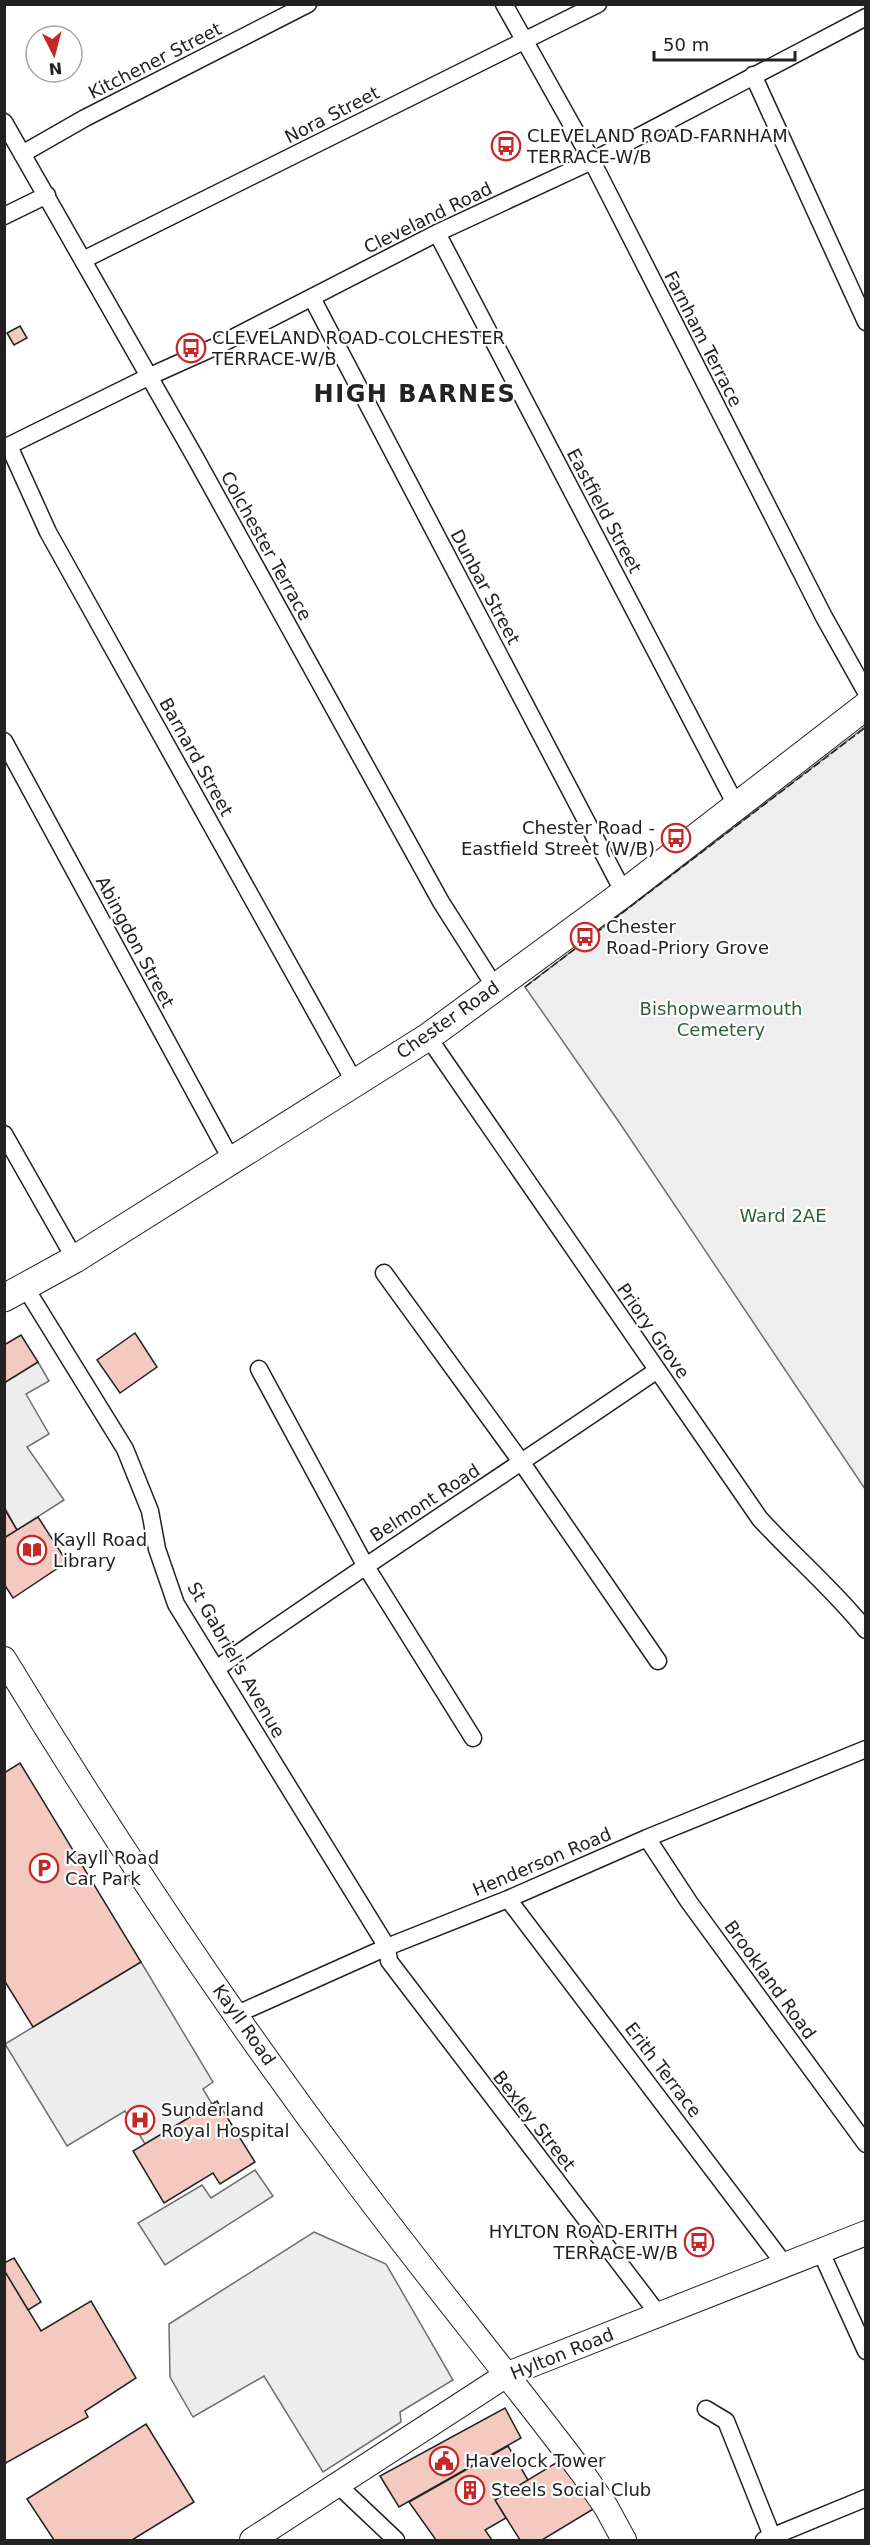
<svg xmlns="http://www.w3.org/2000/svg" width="870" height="2545" font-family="'DejaVu Sans',sans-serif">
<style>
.green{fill:#eee;stroke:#6f6f6f;stroke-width:1.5}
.parking{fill:#ededed;stroke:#6f6f6f;stroke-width:1.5}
.building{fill:#f3c9c0;stroke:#222;stroke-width:1.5}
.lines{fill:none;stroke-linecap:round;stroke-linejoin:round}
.street-casing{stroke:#222;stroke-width:19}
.secondary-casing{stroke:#222;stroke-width:26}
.primary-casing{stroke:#222;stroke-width:29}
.street{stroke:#fff;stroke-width:16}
.secondary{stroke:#fff;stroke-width:24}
.primary{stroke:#fff;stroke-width:27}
.fence{stroke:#222;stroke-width:1.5;stroke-dasharray:8 3;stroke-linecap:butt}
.labels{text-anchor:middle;stroke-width:4.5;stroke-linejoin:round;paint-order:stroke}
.street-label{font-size:18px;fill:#222;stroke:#fff}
.poi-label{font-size:18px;fill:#222;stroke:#fff;text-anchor:start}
.park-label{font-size:18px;fill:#2f5e38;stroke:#fff}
.district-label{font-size:24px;font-weight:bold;letter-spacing:1.5px;fill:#222;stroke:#fff}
</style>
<rect width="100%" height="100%" fill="#fff"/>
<path class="green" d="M865,727V1489L619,1122L525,987Z"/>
<path class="parking" d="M38,1362L49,1381L26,1394L49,1434L27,1447L64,1500L17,1530L5,1508L4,1383Z
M141,1962L213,2082L203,2089L212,2104L145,2144L125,2111L67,2146L5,2044Z
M255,2170L273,2196L165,2265L138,2223L202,2185L211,2198Z
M314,2232L386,2264L453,2380L400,2412L401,2422L323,2472L264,2376L193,2417L170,2377L169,2324Z"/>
<path class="building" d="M20,326L27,338L14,345L7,333Z
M135,1333L157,1367L120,1393L97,1360Z
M21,1335L38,1362L4,1383V1345Z
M4,1508L17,1530L4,1538Z
M38,1517L67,1562L13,1598L4,1584V1538Z
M20,1763L141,1962L33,2027L4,1980V1773Z
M217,2101L255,2162L220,2184L213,2173L164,2203L133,2151Z
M14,2258L41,2302L28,2310L4,2270V2263Z
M4,2270L41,2331L91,2301L136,2378L85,2411L88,2417L4,2464Z
M505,2408L521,2438L399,2507L380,2476Z
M146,2424L194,2502L132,2540H54L27,2499Z
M508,2446L528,2480L495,2500L506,2518L485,2530L492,2540H436L409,2502Z
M564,2458L595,2508L542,2540H520L495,2500Z"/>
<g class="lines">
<g class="street-casing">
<path id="street" d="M504,4L592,161L824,617L866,692
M753,75L866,322
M4,122L195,457L441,902L495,987
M22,154L85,118L308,4
M4,216L47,195
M437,233L737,807
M83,260L598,4
M312,298L624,893
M9,446L48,532L355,1083
M4,448L148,377L217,346L437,233L592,161L866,17
M4,741L232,1161
M428,1037L760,1519C795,1557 834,1590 866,1630
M4,1134L75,1259
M384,1273L522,1463L658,1661
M25,1287L125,1449L150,1511L157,1549L176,1604L387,1947L389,1961L659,2315
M259,1369L365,1565L473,1738
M216,1669C361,1567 510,1471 656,1371
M647,1838L689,1902L866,2144
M508,1899L785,2265
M235,2015L387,1947L508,1899L647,1838L866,1749
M820,2250L866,2351
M706,2409L726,2421L772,2536
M339,2486L396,2540
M764,2540L866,2498"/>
</g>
<g class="secondary-casing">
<path id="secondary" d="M4,1659C111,1835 226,2008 350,2173C426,2275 507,2373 584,2475L606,2507L624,2540
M252,2540L508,2374L866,2233"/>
</g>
<g class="primary-casing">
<path id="primary" d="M4,1298L75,1259L428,1037L624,893L866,706"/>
</g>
<use href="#street" class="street"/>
<use href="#secondary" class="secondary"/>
<use href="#primary" class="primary"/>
<path class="fence" d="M525,987L866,727"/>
</g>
<defs>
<g id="bus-ring" transform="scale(1.5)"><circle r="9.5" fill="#fff" stroke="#c62828" stroke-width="1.5"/><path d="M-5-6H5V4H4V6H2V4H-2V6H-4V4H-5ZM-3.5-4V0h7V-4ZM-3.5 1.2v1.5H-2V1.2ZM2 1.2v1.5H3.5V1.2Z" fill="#c62828"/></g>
<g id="library-ring" transform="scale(1.5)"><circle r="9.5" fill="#fff" stroke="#c62828" stroke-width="1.5"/><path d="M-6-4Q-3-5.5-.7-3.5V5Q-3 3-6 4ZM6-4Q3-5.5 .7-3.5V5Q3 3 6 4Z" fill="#c62828"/></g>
<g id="parking-ring" transform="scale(1.5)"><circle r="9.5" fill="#fff" stroke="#c62828" stroke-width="1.5"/><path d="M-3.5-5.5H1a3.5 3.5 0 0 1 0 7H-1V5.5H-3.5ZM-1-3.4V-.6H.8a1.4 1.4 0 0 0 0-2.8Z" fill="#c62828"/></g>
<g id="hospital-ring" transform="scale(1.5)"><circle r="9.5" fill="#fff" stroke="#c62828" stroke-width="1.5"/><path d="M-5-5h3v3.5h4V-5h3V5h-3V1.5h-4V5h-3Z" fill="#c62828"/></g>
<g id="civic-ring" transform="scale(1.5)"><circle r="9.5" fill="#fff" stroke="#c62828" stroke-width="1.5"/><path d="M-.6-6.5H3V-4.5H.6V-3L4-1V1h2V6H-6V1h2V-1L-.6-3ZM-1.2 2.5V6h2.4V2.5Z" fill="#c62828"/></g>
<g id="building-ring" transform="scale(1.5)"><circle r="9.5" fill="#fff" stroke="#c62828" stroke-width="1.5"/><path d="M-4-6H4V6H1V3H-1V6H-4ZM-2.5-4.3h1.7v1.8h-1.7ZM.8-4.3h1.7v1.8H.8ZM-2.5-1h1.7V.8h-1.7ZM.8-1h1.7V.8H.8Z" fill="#c62828"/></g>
</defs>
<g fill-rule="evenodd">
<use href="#bus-ring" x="506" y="146"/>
<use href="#bus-ring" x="191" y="348"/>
<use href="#bus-ring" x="676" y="838"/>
<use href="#bus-ring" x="585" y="937"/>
<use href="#library-ring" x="32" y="1550"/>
<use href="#parking-ring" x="44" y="1868"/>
<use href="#hospital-ring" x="140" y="2120"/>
<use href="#bus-ring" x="699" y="2242"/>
<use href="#civic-ring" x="444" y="2461"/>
<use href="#building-ring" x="470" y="2490"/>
</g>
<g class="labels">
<g class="street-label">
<text transform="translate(155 61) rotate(-27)" y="6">Kitchener Street</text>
<text transform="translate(332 115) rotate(-27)" y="6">Nora Street</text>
<text transform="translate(428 218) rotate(-26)" y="6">Cleveland Road</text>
<text transform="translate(703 339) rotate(63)" y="6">Farnham Terrace</text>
<text transform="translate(604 511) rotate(62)" y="6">Eastfield Street</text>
<text transform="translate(266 546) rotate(61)" y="6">Colchester Terrace</text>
<text transform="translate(485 587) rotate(62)" y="6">Dunbar Street</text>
<text transform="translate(196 757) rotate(61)" y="6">Barnard Street</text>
<text transform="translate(135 942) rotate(62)" y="6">Abingdon Street</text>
<text transform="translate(448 1020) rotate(-35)" y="6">Chester Road</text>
<text transform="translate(653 1331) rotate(55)" y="6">Priory Grove</text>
<text transform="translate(425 1503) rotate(-33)" y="6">Belmont Road</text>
<text transform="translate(236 1660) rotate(60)" y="6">St Gabriel's Avenue</text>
<text transform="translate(542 1862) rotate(-23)" y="6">Henderson Road</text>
<text transform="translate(770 1980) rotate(54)" y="6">Brookland Road</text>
<text transform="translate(244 2025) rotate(55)" y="6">Kayll Road</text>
<text transform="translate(663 2070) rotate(53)" y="6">Erith Terrace</text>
<text transform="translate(534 2121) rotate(52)" y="6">Bexley Street</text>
<text transform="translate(562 2354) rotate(-22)" y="6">Hylton Road</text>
</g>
<g class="poi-label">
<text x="527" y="142">CLEVELAND ROAD-FARNHAM<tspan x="527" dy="21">TERRACE-W/B</tspan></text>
<text x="212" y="344">CLEVELAND ROAD-COLCHESTER<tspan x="212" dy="21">TERRACE-W/B</tspan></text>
<text x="655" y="834" text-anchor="end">Chester Road -<tspan x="655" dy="21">Eastfield Street (W/B)</tspan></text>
<text x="606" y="933">Chester<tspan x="606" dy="21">Road-Priory Grove</tspan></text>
<text x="53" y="1546">Kayll Road<tspan x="53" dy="21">Library</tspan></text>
<text x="65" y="1864">Kayll Road<tspan x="65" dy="21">Car Park</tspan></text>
<text x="161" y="2116">Sunderland<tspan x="161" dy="21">Royal Hospital</tspan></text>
<text x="678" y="2238" text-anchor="end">HYLTON ROAD-ERITH<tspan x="678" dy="21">TERRACE-W/B</tspan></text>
<text x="465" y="2467">Havelock Tower</text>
<text x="491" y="2496">Steels Social Club</text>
</g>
<g class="park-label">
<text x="721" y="1015">Bishopwearmouth<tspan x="721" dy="21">Cemetery</tspan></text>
<text x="783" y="1222">Ward 2AE</text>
</g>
<g class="district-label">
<text x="415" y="402">HIGH BARNES</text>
</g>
</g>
<rect width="870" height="2545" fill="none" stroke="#222222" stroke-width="12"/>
<g transform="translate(54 54) rotate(174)"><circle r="28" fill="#ffffff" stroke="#a7a7a7" stroke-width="1.5"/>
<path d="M0-4.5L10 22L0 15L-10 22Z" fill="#c62828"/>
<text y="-9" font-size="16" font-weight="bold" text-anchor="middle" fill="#222222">N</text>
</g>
<path d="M654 51v9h141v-9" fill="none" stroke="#222222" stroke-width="3"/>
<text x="663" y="51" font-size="18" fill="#222222" stroke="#ffffff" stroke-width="4.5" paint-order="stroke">50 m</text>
</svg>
